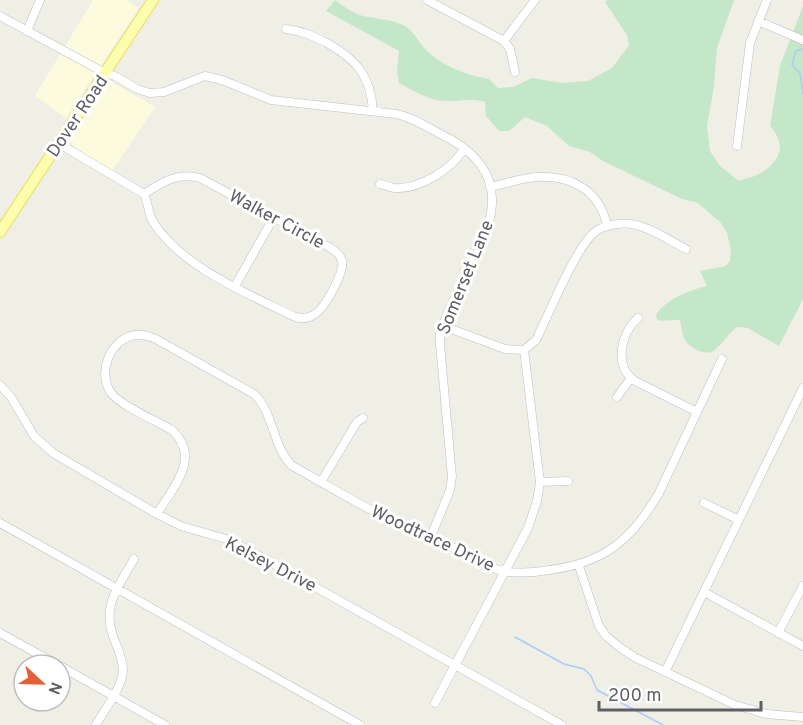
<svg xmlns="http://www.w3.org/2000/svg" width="803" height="725" font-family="Overpass,sans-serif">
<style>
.commercial{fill:#fdfbde}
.green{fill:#c4e6c9}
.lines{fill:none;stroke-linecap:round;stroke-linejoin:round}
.stream{stroke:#a9cbfd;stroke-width:1.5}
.minor-casing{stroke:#bdbec4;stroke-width:9}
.major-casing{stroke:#eedd61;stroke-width:12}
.minor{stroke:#fff;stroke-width:8}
.major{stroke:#fdfdae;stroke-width:10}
.labels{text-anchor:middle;stroke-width:6;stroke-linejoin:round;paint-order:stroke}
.street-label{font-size:18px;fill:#5e6066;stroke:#fff}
</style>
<rect width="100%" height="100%" fill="#f0efe6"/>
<path class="commercial" d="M93,0H126L139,8L66,118L35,96Z
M110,81L155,107L112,171L86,157L69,142Z"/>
<path class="green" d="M335,0C346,8 355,15 368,17C380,19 394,20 405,26C414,31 419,43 426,50C444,67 466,75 489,79L498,88L513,87L532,78L562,83L588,81L612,68L629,45L627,35L605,2L607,0H734L717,48L714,87L707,125L710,151L720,166L739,181C746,178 755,177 761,173C782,160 786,144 770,126L780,66L803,6V299L779,346L748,328L737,327C729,333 719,348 713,351C708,354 704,352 699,351C683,344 683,336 680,320C671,319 665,322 657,320L656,315C666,299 690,290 707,286L700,271L726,266L730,261L731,250L727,233L721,223L698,203L682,199L603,161L590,152L569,146L547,126L525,117L509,131H499L486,116L485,102C467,97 460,102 443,101C429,100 412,90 399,83L397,71L399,51L326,11Z"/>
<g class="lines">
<path class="stream" d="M802,49L796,51L792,65L800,73L803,94
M515,637L564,664L584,669L591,676L597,690L663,725"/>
<g class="minor-casing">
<path id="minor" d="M427,0L504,41L510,49L515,72
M0,16L105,73L115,76L137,89L150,93L164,92L205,76L222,80L271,100L396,114C415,118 432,130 450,139C541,190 459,270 440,333V344L452,477L450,490L430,539
M758,21L803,40
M286,29C302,31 313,36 327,43C356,59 371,76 373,111
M27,31L40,0
M504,41L535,0
M58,143L144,194C148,202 148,212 152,220C178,265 248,294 293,316C300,319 308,319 315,314C325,308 345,271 342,261C340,254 335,251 329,247L200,178C177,172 163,182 144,194
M737,146L750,43L767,0
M380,184C385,185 390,187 394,188C419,190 452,169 464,149
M490,187C505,184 521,178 536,177C571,175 600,190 607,226
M235,286L274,217
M638,318C621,333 613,366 635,381L697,412
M443,326L505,349L524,350L536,340C548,316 577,244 596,231C607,224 624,222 636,225C654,229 670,241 686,249
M0,385L11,397L34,436L53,453L157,514L181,526L226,539L247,549L562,725
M617,397L631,378
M321,482L357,422L363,418
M540,482L568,481
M704,503L739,520
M157,514C173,487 202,458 172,430C157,421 123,407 112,394C96,374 110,339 135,335C142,334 148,336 154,338L254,394C274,413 272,444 291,465C342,494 393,525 449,546C466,552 481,565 499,570C515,574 532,573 549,570C604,563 631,541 659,493L722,359
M0,523L360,725
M579,566L599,626L606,636L618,646L634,657L735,705L766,714L803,717
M704,592L803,646
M0,633L58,665
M778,633L803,586
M60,666L165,725
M665,672L803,388
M435,703L528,528L537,501L540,482L524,350
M96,725C104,710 122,688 123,671C123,659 117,647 113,636C102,604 119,586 134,559"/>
</g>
<g class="major-casing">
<path id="major" d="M0,232L153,0"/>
</g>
<use href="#minor" class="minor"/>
<use href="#major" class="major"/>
</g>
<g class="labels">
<g class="street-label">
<text transform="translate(77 116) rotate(-56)" y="6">Dover Road</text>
<text transform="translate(277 219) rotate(28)" y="6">Walker Circle</text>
<text transform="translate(465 277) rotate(-68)" y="6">Somerset Lane</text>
<text transform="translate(433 538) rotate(25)" y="6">Woodtrace Drive</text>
<text transform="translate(271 564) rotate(27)" y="6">Kelsey Drive</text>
</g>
</g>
<g transform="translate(42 683) rotate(112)"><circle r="28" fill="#ffffff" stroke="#bfbfc2" stroke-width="1.5"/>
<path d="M0-4.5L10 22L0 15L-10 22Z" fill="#e56036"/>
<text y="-9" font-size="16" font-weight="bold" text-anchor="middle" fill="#5e6066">N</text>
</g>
<path d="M599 701v9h162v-9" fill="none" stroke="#5e6066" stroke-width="3"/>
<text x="608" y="701" font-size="18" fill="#5e6066" stroke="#ffffff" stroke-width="4.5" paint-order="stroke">200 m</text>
</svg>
